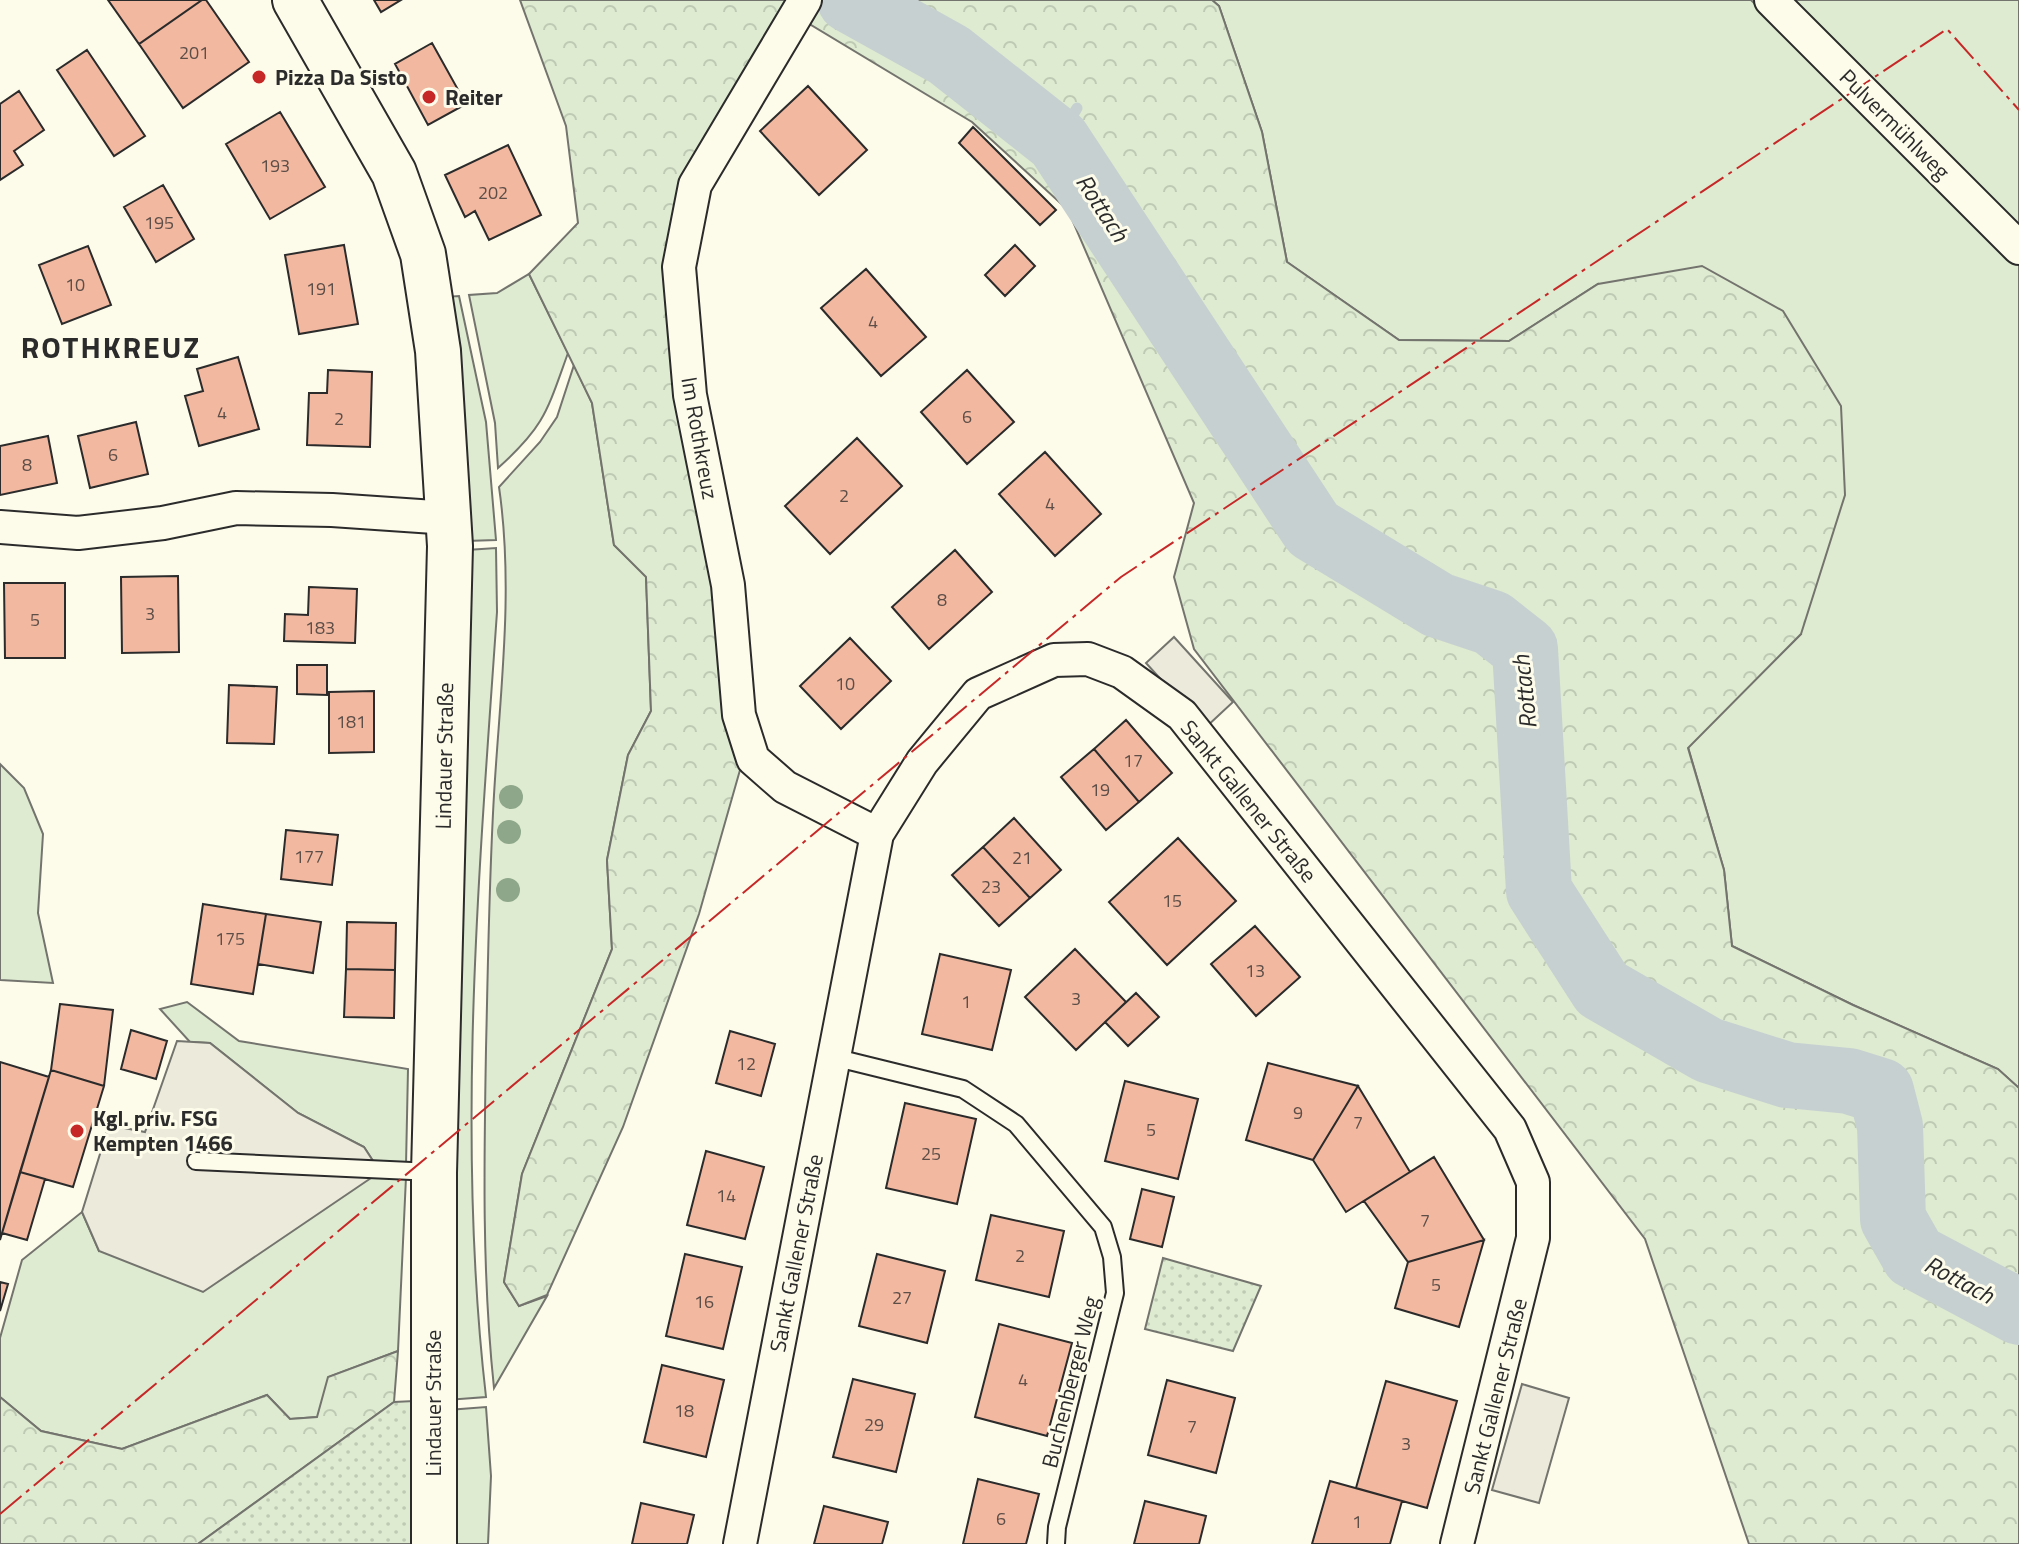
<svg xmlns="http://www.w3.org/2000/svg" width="2019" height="1544" font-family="'Titillium Web',sans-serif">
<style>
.grass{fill:#deebd1;stroke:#74746e;stroke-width:2}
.forest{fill:url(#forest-crowns);stroke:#74746e;stroke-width:2}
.park{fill:url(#park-dots);stroke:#74746e;stroke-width:2}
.parking{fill:#eceadb;stroke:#74746e;stroke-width:2}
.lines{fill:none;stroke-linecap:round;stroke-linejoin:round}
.stream{stroke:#c7d0d0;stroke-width:11}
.river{stroke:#c7d0d0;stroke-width:66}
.building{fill:#f2b8a0;stroke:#2b2b2b;stroke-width:2}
.lane-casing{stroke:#2b2b2b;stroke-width:20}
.street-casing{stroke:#2b2b2b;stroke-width:36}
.secondary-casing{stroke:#2b2b2b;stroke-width:48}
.lane{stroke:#fdfbea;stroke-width:16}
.street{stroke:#fdfbea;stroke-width:32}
.secondary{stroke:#fdfbea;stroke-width:44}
.power{stroke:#c62828;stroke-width:2;stroke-dasharray:28 6 4 6;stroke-linecap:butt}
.tree{fill:#8ea78a}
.poi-dot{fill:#c62828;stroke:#fdfbea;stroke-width:3}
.labels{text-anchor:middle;stroke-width:6;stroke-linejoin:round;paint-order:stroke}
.number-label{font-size:18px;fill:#5d4e48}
.poi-label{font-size:22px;font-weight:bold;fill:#2b2b2b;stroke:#fdfbea;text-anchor:start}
.street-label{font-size:22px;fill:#2b2b2b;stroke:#fdfbea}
.water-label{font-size:24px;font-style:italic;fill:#2b2b2b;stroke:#fdfbea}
.district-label{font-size:30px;font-weight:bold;letter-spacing:2px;fill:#2b2b2b;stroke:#fdfbea}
</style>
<defs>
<pattern id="forest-crowns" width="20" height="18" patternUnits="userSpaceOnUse" patternTransform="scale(2)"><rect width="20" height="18" fill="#deebd1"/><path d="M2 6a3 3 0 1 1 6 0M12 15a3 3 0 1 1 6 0" fill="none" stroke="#bfcab4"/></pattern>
<pattern id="park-dots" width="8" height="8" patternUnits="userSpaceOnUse" patternTransform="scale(2)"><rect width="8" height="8" fill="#deebd1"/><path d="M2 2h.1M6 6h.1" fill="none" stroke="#bfcab4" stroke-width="1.8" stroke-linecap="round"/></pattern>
</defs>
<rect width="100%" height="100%" fill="#fdfbea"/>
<path class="grass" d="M1212,0H1751L2019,261V1088L1998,1069L1853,1005L1732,946L1724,870L1688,747L1801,634L1598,284L1509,341L1399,340L1287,262L1262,132L1219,6Z
M1785,0H2019V234Z
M529,274L568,353C547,411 545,426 498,468L495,423L469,295L497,293Z
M459,296L486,422L496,540L466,541L446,297Z
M574,365L592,403L614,545L646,576L651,711L628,755L607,860L612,949L522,1174L504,1282L519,1306L547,1296L494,1388C482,1275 484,1163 486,1049C488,965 489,880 494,795C500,692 514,590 499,487L540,442L557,417Z
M496,548L497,612C479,872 456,1137 486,1397L447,1400L467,550Z
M0,764L24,788L43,834L38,913L53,983L0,980Z
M187,1002L239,1041L408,1069L406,1165L375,1164L364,1147L298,1113L210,1043L190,1042L160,1009Z
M374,1176L406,1177L398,1351L329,1377L318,1417L290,1419L267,1395L122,1449L41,1431L0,1397V1338L22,1260L82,1212L99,1251Z
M486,1407L491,1476L488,1544H452L448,1410Z"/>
<path class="forest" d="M520,0H1212L1219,6L1262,132L1287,262L1399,340L1509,341L1598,284L1702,266L1783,311L1841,406L1845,495L1801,634L1688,748L1724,870L1732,946L1853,1005L1998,1069L2019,1088V1544H1749L1645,1239L1194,649L1174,577L1194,503L1068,210L972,122L791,13L674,262L742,763L699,914L623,1127L547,1295L519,1306L504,1282L522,1174L612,949L607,860L628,755L651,711L646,577L614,545L592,403L529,274L578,223L566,126Z
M398,1351L394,1402L198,1544H0V1397L41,1431L122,1449L267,1395L290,1419L317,1417L328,1377Z"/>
<path class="park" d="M1163,1258L1261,1286L1233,1351L1145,1329Z
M414,1401L416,1544H198L394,1402Z"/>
<path class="parking" d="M1174,637L1233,702L1205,728L1146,663Z
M177,1041L210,1043L298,1113L364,1147L375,1164L374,1176L203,1292L99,1251L82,1212L109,1125L145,1132Z
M1522,1384L1569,1398L1539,1503L1492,1490Z"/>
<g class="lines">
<path class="stream" d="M1058,141L1077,108"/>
<path class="river" d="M850,0L949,55L1058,141L1313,529L1438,605L1492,623L1525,649L1539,891L1602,989L1708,1050L1787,1075L1849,1081L1881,1091L1890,1126L1893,1219L1914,1256L2019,1312"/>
</g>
<path class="building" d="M108,0H202L139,44Z
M202,0H206L249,62L183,108L139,44Z
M374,0H401L381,12Z
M432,43L466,104L428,125L395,64Z
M87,50L145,136L114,156L57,70Z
M808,86L867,150L819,195L760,131Z
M19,91L44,130L14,151L23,165L0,180V104Z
M280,112L325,187L270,219L226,144Z
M973,127L1056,210L1040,225L959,143Z
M508,145L541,215L489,240L475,211L465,217L445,175Z
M163,185L194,239L156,262L124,207Z
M344,245L358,324L299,334L285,255Z
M1015,245L1035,266L1005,296L985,275Z
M88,246L111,305L62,324L39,265Z
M866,269L926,337L881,376L821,308Z
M238,357L259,429L199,446L185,396L203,391L197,369Z
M328,370L372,372L370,447L307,445L309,393H327Z
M967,370L1014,422L967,464L921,412Z
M136,422L148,474L90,488L78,436Z
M48,436L57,483L0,495V446Z
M857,438L902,486L830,554L785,506Z
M1045,452L1101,514L1055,556L999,494Z
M955,550L992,592L929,649L892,607Z
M178,576L179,652L122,653L121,577Z
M4,583H65V658H5Z
M309,587L357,589L355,643L284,641L285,614L308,615Z
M850,638L891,681L841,729L800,686Z
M297,665H327V695L297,694Z
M229,685L277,687L274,744L227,743Z
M374,691V752L329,753V692Z
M1126,720L1172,773L1139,802L1094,749Z
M1094,749L1139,802L1106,830L1061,777Z
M1014,818L1061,870L1030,898L983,847Z
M286,830L338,835L332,885L281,879Z
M1178,838L1236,901L1167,965L1109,902Z
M983,847L1030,898L999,926L952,875Z
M203,904L266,914L253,994L191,984Z
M266,914L321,922L313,973L258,964Z
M347,922L396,923L395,970L346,969Z
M1255,926L1300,977L1256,1016L1211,964Z
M1075,949L1126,1002L1076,1050L1025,997Z
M940,954L1011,970L992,1050L922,1034Z
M346,969L395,970L394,1018L344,1017Z
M1136,993L1159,1017L1128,1046L1105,1022Z
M60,1004L113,1010L104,1086L51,1070Z
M131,1030L167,1041L156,1079L121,1069Z
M730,1031L775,1044L761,1096L716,1083Z
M0,1062L49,1077L0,1240Z
M1268,1063L1358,1086L1313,1160L1246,1140Z
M51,1070L104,1086L73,1187L20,1172Z
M1125,1081L1198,1099L1178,1179L1105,1161Z
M1358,1086L1410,1172L1346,1212L1313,1160Z
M905,1103L976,1119L957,1204L886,1188Z
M706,1151L764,1167L745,1239L687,1225Z
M1434,1157L1484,1240L1408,1262L1364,1201Z
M20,1172L45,1179L27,1240L2,1233Z
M1142,1189L1174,1197L1162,1247L1130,1239Z
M991,1215L1064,1231L1049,1297L976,1280Z
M1484,1240L1459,1327L1395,1308L1408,1262Z
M685,1254L742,1267L723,1349L666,1336Z
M877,1254L945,1271L927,1343L859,1326Z
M0,1282L8,1284L0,1311Z
M999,1324L1072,1343L1047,1436L975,1417Z
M662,1365L724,1380L706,1457L644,1442Z
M853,1379L915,1394L896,1472L833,1457Z
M1167,1380L1235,1398L1216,1473L1148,1455Z
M1386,1381L1457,1401L1427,1508L1356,1488Z
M978,1479L1039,1494L1026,1544H963Z
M1330,1481L1402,1501L1390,1544H1312Z
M1145,1501L1206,1516L1199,1544H1134Z
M641,1503L694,1515L687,1544H632Z
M824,1506L888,1522L882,1544H814Z"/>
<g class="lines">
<g class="lane-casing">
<path id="lane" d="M833,1057L963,1089L1016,1124L1103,1227L1112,1257L1115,1293L1057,1527L1056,1544
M196,1161L433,1172"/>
</g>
<g class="street-casing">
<path id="street" d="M805,0L695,185L679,267L690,395L728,585L739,715L753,759L785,787L877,834
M1771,0L2019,248
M0,527L78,533L163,523L236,508L332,510L449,518
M740,1544L877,834L922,762L978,694L1054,660L1088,659L1122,672L1182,715L1510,1129L1533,1182V1238L1457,1544"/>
</g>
<g class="secondary-casing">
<path id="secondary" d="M295,0L394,173L423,254L438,351L450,546L434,1173V1544"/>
</g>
<use href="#lane" class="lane"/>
<use href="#street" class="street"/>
<use href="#secondary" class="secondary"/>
<path class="power" d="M0,1514L1121,577L1947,29L2019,110"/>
</g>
<g class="tree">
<circle cx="511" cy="797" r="12"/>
<circle cx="509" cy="832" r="12"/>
<circle cx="508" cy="890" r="12"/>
</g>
<g class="poi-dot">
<circle cx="259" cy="77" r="8"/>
<circle cx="429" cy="97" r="8"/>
<circle cx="77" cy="1131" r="8"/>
</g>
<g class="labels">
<g class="number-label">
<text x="194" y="59">201</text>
<text x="275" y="172">193</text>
<text x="493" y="199">202</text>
<text x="159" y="229">195</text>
<text x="75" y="291">10</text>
<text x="321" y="295">191</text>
<text x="873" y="328">4</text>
<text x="222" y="419">4</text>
<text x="967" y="423">6</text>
<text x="339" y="425">2</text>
<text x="113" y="461">6</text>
<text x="27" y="471">8</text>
<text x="844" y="502">2</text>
<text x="1050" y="510">4</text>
<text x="942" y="606">8</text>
<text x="150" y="620">3</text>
<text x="35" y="626">5</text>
<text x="320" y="634">183</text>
<text x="845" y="690">10</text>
<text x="351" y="728">181</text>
<text x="1133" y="767">17</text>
<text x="1100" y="796">19</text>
<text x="309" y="863">177</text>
<text x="1022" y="864">21</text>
<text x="991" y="893">23</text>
<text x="1172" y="907">15</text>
<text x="230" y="945">175</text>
<text x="1255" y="977">13</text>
<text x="1076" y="1005">3</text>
<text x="966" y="1008">1</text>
<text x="746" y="1070">12</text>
<text x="1298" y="1119">9</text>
<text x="1358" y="1129">7</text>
<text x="1151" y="1136">5</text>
<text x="931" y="1160">25</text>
<text x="726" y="1202">14</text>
<text x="1425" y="1227">7</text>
<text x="1020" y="1262">2</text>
<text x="1436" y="1291">5</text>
<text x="902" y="1304">27</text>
<text x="704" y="1308">16</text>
<text x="1023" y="1386">4</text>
<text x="684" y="1417">18</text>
<text x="874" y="1431">29</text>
<text x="1192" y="1433">7</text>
<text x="1406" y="1450">3</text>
<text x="1001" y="1525">6</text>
<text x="1357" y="1528">1</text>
</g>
<g class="poi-label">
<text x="275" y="85">Pizza Da Sisto</text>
<text x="445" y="105">Reiter</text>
<text x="93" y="1126">Kgl. priv. FSG<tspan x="93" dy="25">Kempten 1466</tspan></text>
</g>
<g class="street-label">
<text transform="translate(1895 124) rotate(45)" y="8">Pulvermühlweg</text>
<text transform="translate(700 438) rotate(80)" y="8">Im Rothkreuz</text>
<text transform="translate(444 756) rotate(-89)" y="8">Lindauer Straße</text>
<text transform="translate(1249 801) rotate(51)" y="8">Sankt Gallener Straße</text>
<text transform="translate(796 1253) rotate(-79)" y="8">Sankt Gallener Straße</text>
<text transform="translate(1070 1382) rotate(-76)" y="8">Buchenberger Weg</text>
<text transform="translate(1495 1396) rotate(-76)" y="8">Sankt Gallener Straße</text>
<text transform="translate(433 1403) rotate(-90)" y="8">Lindauer Straße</text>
</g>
<g class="water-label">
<text transform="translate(1102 208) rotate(57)" y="8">Rottach</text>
<text transform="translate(1525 692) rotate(-96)" y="8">Rottach</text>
<text transform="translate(1959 1280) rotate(28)" y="8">Rottach</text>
</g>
<g class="district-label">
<text x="111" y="358">ROTHKREUZ</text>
</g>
</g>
</svg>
